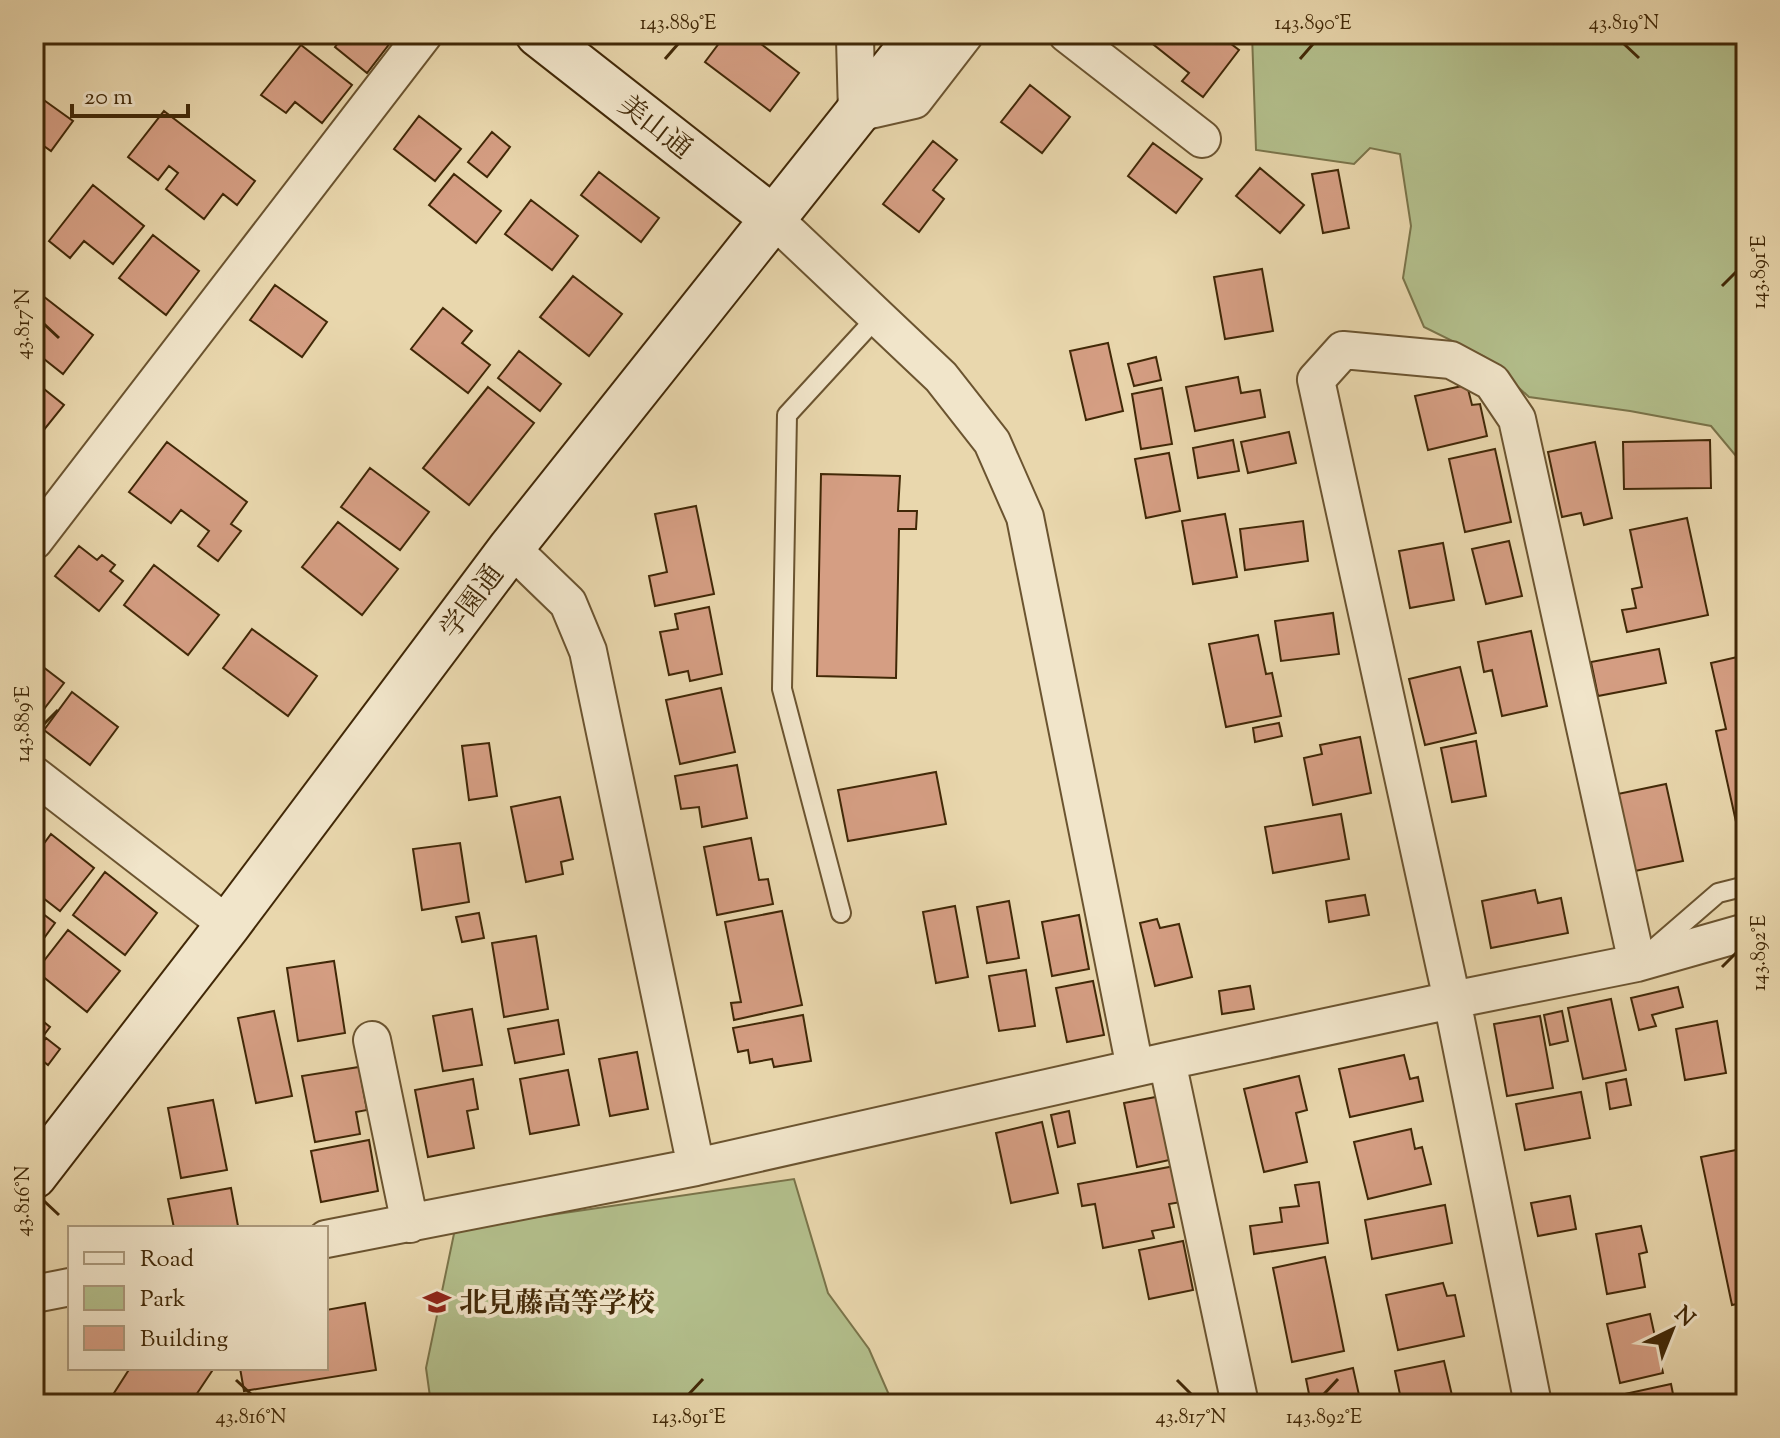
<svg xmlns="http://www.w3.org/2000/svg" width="1780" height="1438" font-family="'Sorts Mill Goudy','Noto Serif JP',serif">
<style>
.green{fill:#b3bf8c;stroke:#7a744a;stroke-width:2}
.building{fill:#d59e83;stroke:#412807;stroke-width:2}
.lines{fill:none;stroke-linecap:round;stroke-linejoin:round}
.lane-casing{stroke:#6b5430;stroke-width:22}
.street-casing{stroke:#6b5430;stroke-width:40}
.secondary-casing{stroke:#412807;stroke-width:48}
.lane{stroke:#f1e5ca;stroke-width:18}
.street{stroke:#f1e5ca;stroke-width:36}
.secondary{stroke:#f1e5ca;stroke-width:44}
.ticks{fill:none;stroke:#412807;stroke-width:3}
.labels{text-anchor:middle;stroke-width:8;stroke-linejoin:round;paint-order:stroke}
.street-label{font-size:28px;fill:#412807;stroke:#f1e5ca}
.poi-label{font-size:28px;font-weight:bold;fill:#412807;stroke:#f1e5ca;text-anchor:start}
.neatline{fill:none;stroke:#412807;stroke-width:3}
.ticks-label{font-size:20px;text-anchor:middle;fill:#412807}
</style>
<rect width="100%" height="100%" fill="#e9d7ad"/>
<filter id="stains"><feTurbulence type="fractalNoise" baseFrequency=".0025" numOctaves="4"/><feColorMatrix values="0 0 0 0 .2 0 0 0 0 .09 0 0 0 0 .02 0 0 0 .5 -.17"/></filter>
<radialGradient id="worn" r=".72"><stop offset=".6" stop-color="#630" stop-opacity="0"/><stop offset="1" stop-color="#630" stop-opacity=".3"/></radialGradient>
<path class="green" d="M1252,34H1746V468L1711,426L1630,411L1529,397L1485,357L1424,327L1403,278L1411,226L1400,154L1370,148L1354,164L1256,150Z
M794,1179L828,1293L869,1349L893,1404H431L426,1368L455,1229Z"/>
<path class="building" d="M345,34H397L367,73L335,47Z
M726,34H748L799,73L770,111L705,62Z
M1154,34H1218L1239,50L1203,97L1182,81L1189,73L1149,41Z
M301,45L352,85L322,123L295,102L286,113L261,95Z
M1030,85L1070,117L1042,153L1001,122Z
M34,93L73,121L51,151L34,139Z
M164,111L255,181L237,205L223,194L204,219L166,189L178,173L169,166L158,180L128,157Z
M419,116L461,149L435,181L394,149Z
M492,132L510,147L487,177L468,162Z
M933,141L957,160L933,190L944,199L919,232L883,204Z
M1153,143L1202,179L1176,213L1128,176Z
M1260,168L1304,205L1280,233L1236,196Z
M1338,170L1349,228L1323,233L1312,174Z
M599,172L659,218L641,242L581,195Z
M454,174L501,211L476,243L429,205Z
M93,185L144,226L113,264L84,241L70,258L49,241Z
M531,200L578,236L552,270L505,234Z
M153,235L199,271L166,315L119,278Z
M1262,269L1273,331L1225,339L1214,277Z
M573,276L622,314L589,356L540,317Z
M275,285L327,322L302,357L250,320Z
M34,289L93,335L63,374L34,351Z
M443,308L472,331L462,343L490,365L468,393L411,349Z
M1108,343L1123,411L1086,420L1070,351Z
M519,351L561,384L540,411L498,378Z
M1156,357L1161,380L1134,386L1128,364Z
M1238,377L1241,393L1260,390L1265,417L1195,431L1186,387Z
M34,381L64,405L39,436L34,431Z
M1467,385L1472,405L1480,404L1487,436L1428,450L1415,396Z
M488,387L534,423L469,505L423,468Z
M1162,388L1172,444L1141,449L1132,394Z
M1289,432L1296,463L1248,473L1241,442Z
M1233,440L1239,471L1198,478L1193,448Z
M1710,440L1711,488L1624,489L1623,442Z
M167,442L247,502L231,524L241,531L218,561L198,546L209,531L181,510L171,523L129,492Z
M1595,442L1612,518L1584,525L1581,513L1562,517L1548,452Z
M1495,449L1511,522L1465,532L1449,459Z
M1169,453L1180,511L1146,518L1135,459Z
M370,468L429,512L400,550L341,507Z
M821,474L900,476L898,511H917L916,529H899L896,678L817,676Z
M696,506L714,594L655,606L649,576L667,572L655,514Z
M1225,514L1237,577L1193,584L1182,521Z
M1687,518L1708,615L1627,632L1622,610L1636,608L1632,589L1642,587L1630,530Z
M1303,521L1308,561L1245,570L1240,529Z
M338,522L398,569L362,615L302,567Z
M1509,541L1522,596L1486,604L1472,549Z
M1443,543L1454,600L1410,608L1399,551Z
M79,546L97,560L102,555L115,565L110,571L123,581L99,611L55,576Z
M154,565L219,615L188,655L124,605Z
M709,607L722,674L690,681L688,671L669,675L660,632L678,629L675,614Z
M1333,613L1339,654L1281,661L1275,621Z
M252,629L317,676L288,716L223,668Z
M1531,631L1547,706L1502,716L1492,670L1484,672L1478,642Z
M1258,635L1266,674L1272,673L1281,716L1226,727L1209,644Z
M1659,649L1666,683L1598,696L1591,662Z
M1746,655V848L1742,849L1716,731L1726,729L1711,663Z
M34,660L64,683L34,722Z
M1460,667L1476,733L1425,745L1409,679Z
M721,688L735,752L680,764L666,700Z
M72,692L118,727L90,765L44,730Z
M1279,723L1282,736L1255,742L1253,728Z
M1360,737L1371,793L1313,805L1304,758L1322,754L1320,745Z
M1476,741L1486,796L1452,802L1441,748Z
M489,743L497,796L469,800L462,746Z
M737,765L747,818L702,827L699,807L681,809L675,776Z
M936,772L946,824L848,841L838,790Z
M1666,784L1683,861L1630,872L1613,795Z
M560,797L573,859L561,862L563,874L526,882L511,807Z
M1341,814L1349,859L1273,873L1265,827Z
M51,834L94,868L60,911L34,891V857Z
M751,838L759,880L768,879L773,904L717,915L704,847Z
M460,843L469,902L422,910L413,849Z
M105,872L157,913L125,955L73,915Z
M1535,890L1538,903L1561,898L1568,933L1491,948L1482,901Z
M1365,895L1369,915L1329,922L1326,901Z
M1009,901L1019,958L987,963L977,907Z
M955,906L968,977L936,983L923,912Z
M34,907L55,923L34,952Z
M782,911L802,1005L734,1020L731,1003L741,1002L725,922Z
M479,913L484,938L462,942L456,917Z
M1079,915L1089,969L1052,976L1042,922Z
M1157,919L1160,928L1179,924L1192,977L1155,986L1140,923Z
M68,930L120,971L87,1012L36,971Z
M536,936L548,1009L504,1017L492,943Z
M334,961L345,1033L298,1041L287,968Z
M1026,970L1035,1026L999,1031L989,976Z
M1093,981L1104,1035L1067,1042L1056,988Z
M1250,986L1254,1009L1222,1014L1219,991Z
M1678,987L1683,1007L1652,1015L1656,1026L1639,1030L1631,998Z
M1611,999L1626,1070L1583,1079L1568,1008Z
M472,1009L482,1065L443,1071L433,1016Z
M274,1011L292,1096L256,1103L238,1018Z
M1562,1011L1568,1041L1550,1045L1544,1015Z
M34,1014L50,1027L34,1048Z
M803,1015L811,1061L774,1067L772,1059L750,1063L748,1050L738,1052L733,1028Z
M1540,1016L1553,1088L1507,1096L1494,1024Z
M558,1020L564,1054L515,1063L508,1029Z
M1717,1021L1726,1073L1685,1080L1676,1029Z
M46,1038L60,1049L48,1065L34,1054Z
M637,1052L648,1109L610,1116L599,1059Z
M1404,1055L1410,1079L1418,1077L1423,1101L1350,1117L1339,1069Z
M359,1067L367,1110L356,1112L360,1134L315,1142L302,1076Z
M568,1070L579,1125L530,1134L520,1079Z
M1299,1076L1307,1110L1296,1113L1307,1162L1264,1172L1244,1089Z
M473,1079L478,1109L467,1111L474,1148L428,1157L415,1090Z
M1626,1079L1631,1105L1610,1109L1606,1083Z
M1581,1092L1590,1138L1525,1150L1516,1104Z
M1161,1096L1174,1159L1137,1167L1124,1103Z
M213,1100L227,1170L181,1178L168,1108Z
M1069,1111L1075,1143L1058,1147L1051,1115Z
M1042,1122L1058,1193L1011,1203L996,1133Z
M1411,1129L1415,1149L1422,1147L1431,1184L1368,1199L1354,1142Z
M369,1140L378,1191L321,1202L311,1151Z
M1746,1148V1302L1732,1305L1701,1157Z
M1180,1165L1187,1201L1169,1204L1174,1227L1152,1231L1154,1238L1103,1248L1095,1204L1082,1206L1078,1184Z
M1319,1182L1328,1243L1254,1254L1250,1226L1282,1222L1280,1208L1299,1206L1295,1185Z
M231,1188L238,1226L226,1228H174L168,1199Z
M1570,1196L1576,1229L1538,1236L1531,1203Z
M1445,1205L1452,1243L1372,1259L1365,1220Z
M1641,1226L1647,1252L1639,1254L1645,1287L1607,1294L1596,1234Z
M1183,1241L1193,1290L1149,1299L1139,1250Z
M1325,1257L1344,1351L1292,1362L1273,1268Z
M1443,1283L1447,1296L1455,1295L1464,1336L1398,1350L1386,1295Z
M365,1303L376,1370L244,1391L240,1368H326V1310Z
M1650,1314L1663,1373L1620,1383L1607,1324Z
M1444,1361L1454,1404H1402L1395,1371Z
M130,1368H214L190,1404H107Z
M1353,1368L1361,1404H1311L1306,1379Z
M1671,1384L1675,1404H1621L1620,1395Z"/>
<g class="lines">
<g class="lane-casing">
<path id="lane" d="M841,913L782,689L787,415L877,317
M1651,951L1718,893L1746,886"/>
</g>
<g class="street-casing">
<path id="street" d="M859,34L855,39L857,113L914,100L965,34
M1067,34L1202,139
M774,219L941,377L992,442L1025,517L1135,1068
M34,541L424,34
M511,548L568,603L588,651L696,1167
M34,775L228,925
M372,1040L410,1224
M1167,1061L1240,1404
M326,1239L696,1167L1167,1061L1452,1000L1637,963L1746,932
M34,1294L70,1287
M1533,1404L1452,1000L1316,380L1343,350L1451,360L1492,382L1517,419L1637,963"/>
</g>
<g class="secondary-casing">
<path id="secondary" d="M538,34L774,219
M34,1176L228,925L511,548L920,34"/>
</g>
<use href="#lane" class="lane"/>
<use href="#street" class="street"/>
<use href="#secondary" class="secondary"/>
</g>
<path class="ticks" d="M1624,44L1639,58M665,59L678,44M1300,59L1313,44M1722,286L1736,272M44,324L59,338M44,724L58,710M1722,967L1736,953M44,1201L59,1215M236,1380L251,1394M1177,1380L1191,1394M689,1394L703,1379M1324,1394L1338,1379"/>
<defs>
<g id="school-bare" transform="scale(2.16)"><path d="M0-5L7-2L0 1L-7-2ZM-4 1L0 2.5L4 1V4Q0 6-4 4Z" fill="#8f2418" stroke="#f1e5ca" stroke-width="2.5" paint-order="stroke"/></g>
</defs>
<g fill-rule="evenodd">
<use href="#school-bare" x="437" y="1302"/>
</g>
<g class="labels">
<g class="street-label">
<text transform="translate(656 126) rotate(38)" y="10">美山通</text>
<text transform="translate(471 601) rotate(-53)" y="10">学園通</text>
</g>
<g class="poi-label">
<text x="459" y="1312">北見藤高等学校</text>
</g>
</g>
<rect width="1780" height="1438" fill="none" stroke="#e9d7ad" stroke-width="88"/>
<rect x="68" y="1226" width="260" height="144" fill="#f1e5ca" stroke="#ab997c" stroke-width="2"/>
<rect x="84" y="1252" width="40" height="12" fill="#f1e5ca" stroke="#ab997c" stroke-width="2"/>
<text x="140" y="1266" font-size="24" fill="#412807">Road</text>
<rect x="84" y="1286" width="40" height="24" fill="#b3bf8c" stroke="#ab997c" stroke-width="2"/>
<text x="140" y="1306" font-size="24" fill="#412807">Park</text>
<rect x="84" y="1326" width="40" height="24" fill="#d59e83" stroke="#ab997c" stroke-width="2"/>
<text x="140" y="1346" font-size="24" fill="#412807">Building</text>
<g transform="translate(1672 1330) rotate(43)" stroke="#f1e5ca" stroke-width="6" paint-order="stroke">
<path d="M0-6L14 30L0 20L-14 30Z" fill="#412807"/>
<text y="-12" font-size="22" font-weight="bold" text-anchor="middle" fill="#412807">N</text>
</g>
<path d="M72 104v12h116v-12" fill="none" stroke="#412807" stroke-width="4"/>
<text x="84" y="104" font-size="24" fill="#412807" stroke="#f1e5ca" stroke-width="6" paint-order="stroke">20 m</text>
<rect x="44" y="44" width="1692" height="1350" class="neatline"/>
<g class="ticks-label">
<text x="678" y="29">143.889°E</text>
<text x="1313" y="29">143.890°E</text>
<text x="1624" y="29">43.819°N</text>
<text transform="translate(1758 272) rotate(-90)" y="7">143.891°E</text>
<text transform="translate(22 324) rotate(-90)" y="7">43.817°N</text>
<text transform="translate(22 724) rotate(-90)" y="7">143.889°E</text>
<text transform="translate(1758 953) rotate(-90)" y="7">143.892°E</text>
<text transform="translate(22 1201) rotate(-90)" y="7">43.816°N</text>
<text x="251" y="1423">43.816°N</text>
<text x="689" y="1423">143.891°E</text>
<text x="1191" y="1423">43.817°N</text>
<text x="1324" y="1423">143.892°E</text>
</g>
<rect width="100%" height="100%" filter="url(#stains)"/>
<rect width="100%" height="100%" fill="url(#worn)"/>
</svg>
